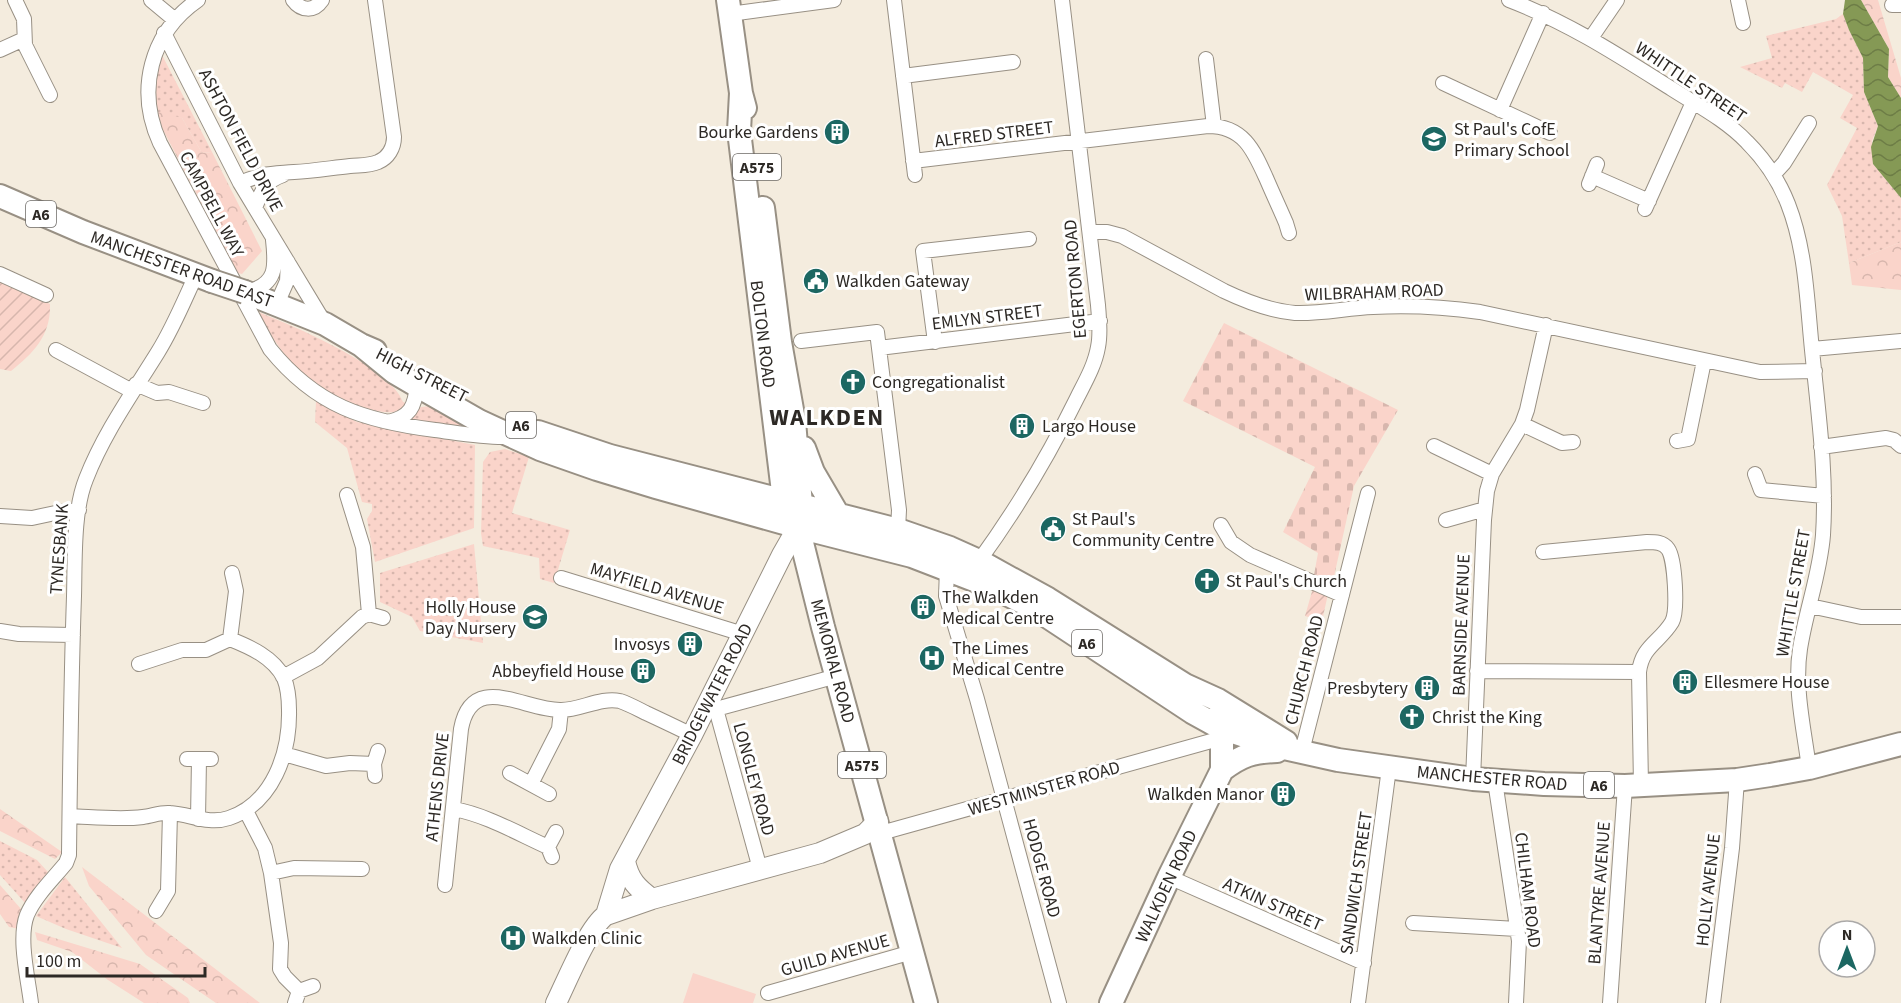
<svg xmlns="http://www.w3.org/2000/svg" width="1901" height="1003" font-family="'Source Sans 3',sans-serif">
<style>
.grass{fill:url(#grass-dots)}
.forest{fill:url(#forest-crowns)}
.cemetery{fill:url(#cemetery-stones)}
.garden{fill:url(#garden-furrows)}
.pitch{fill:#fad4ca}
.water{fill:url(#water-waves)}
.lines{fill:none;stroke-linecap:round;stroke-linejoin:round}
.street-casing{stroke:#989084;stroke-width:16}
.secondary-casing{stroke:#989084;stroke-width:22}
.primary-casing{stroke:#989084;stroke-width:26}
.street{stroke:#fff;stroke-width:14}
.secondary{stroke:#fff;stroke-width:20}
.primary{stroke:#fff;stroke-width:22}
.primary-bridge-casing{stroke:#989084;stroke-width:26;stroke-linecap:butt}
.primary-bridge{stroke:#fff;stroke-width:22}
.labels{text-anchor:middle;stroke-width:6;stroke-linejoin:round;paint-order:stroke}
.shield{fill:#fff;stroke:#6c6966;stroke-width:1.5}
.shield-label{font-size:16px;font-weight:bold;fill:#2d2925}
.street-label{font-size:18px;fill:#2d2925;stroke:#fff}
.poi-label{font-size:18px;fill:#2d2925;stroke:#fff;text-anchor:start}
.district-label{font-size:24px;font-weight:bold;letter-spacing:1.5px;fill:#2d2925;stroke:#fff}
</style>
<defs>
<pattern id="grass-dots" width="8" height="8" patternUnits="userSpaceOnUse" patternTransform="scale(1.5)"><rect width="8" height="8" fill="#fad4ca"/><path d="M2 2h.1M6 6h.1" fill="none" stroke="#d7b6ad" stroke-width="1.8" stroke-linecap="round"/></pattern>
<pattern id="forest-crowns" width="20" height="18" patternUnits="userSpaceOnUse" patternTransform="scale(1.5)"><rect width="20" height="18" fill="#fad4ca"/><path d="M2 6a3 3 0 1 1 6 0M12 15a3 3 0 1 1 6 0" fill="none" stroke="#d7b6ad"/></pattern>
<pattern id="cemetery-stones" width="16" height="16" patternUnits="userSpaceOnUse" patternTransform="scale(1.5)"><rect width="16" height="16" fill="#fad4ca"/><path d="M2 7V4a2 2 0 0 1 4 0v3zM10 15v-3a2 2 0 0 1 4 0v3z" fill="#d7b6ad"/></pattern>
<pattern id="garden-furrows" width="10" height="10" patternUnits="userSpaceOnUse" patternTransform="scale(1.5)"><rect width="10" height="10" fill="#fad4ca"/><path d="M-1 1l2-2M0 10L10 0M9 11l2-2" fill="none" stroke="#d7b6ad"/></pattern>
<pattern id="water-waves" width="16" height="10" patternUnits="userSpaceOnUse" patternTransform="scale(1.5)"><rect width="16" height="10" fill="#859955"/><path d="M0 5q4-4 8 0t8 0" fill="none" stroke="#6d7d46"/></pattern>
</defs>
<rect width="100%" height="100%" fill="#f4ecde"/>
<path class="grass" d="M1843,14L1849,30L1863,58L1864,92L1878,126L1872,141L1873,164L1901,198V242L1849,263L1842,216L1827,185L1857,128L1840,118L1853,95L1813,72L1802,92L1785,83L1782,88L1740,67L1772,58L1766,36L1836,19Z
M162,55L212,152L202,153L182,118L157,115L155,87Z
M258,312C292,325 391,367 403,402L406,403C397,426 342,400 327,391C313,383 299,371 288,358C276,345 267,328 258,312Z
M316,401L357,422L475,445L474,528L375,562L367,519L372,511V504L362,502L347,448L315,422Z
M431,406L467,429L404,423L411,418L421,407Z
M505,449L529,457L512,513L570,530L554,583L540,579L539,558L483,546L481,533L483,462L490,452Z
M474,544L483,643L420,631L412,617L380,602V573Z
M0,841L37,860L48,872L26,904L0,875Z
M65,877L122,948L66,929L36,916Z"/>
<path class="forest" d="M1861,0H1878L1901,78V98L1888,77L1889,49Z
M160,112L182,118L202,153L212,152L262,251L242,274L238,273L161,126L157,115Z
M1901,242V290L1852,285L1849,263Z
M0,809L62,852L55,859L0,831Z
M82,867L260,1003H216L146,955L89,886Z
M0,885L21,909L18,920L19,929L9,927L0,914Z
M35,932L140,964L188,998L190,1003H144L108,980L72,952L37,940Z"/>
<path class="cemetery" d="M1224,323L1398,410L1354,486L1333,581L1314,575L1318,553L1283,532L1315,467L1183,401Z"/>
<path class="garden" d="M0,280L50,304C51,335 34,353 11,371L0,369Z
M1313,588L1328,594L1322,621L1305,616Z"/>
<path class="pitch" d="M693,973L756,994L753,1003H683Z"/>
<path class="water" d="M1845,0H1861L1889,49L1888,77L1901,98V198L1873,164L1871,147L1878,126L1864,92L1863,58L1849,30L1843,14Z"/>
<g class="lines">
<g class="street-casing">
<path id="street" d="M15,0L24,19L25,45L50,95
M151,0L175,20
M198,0C150,33 136,91 160,143L270,349C316,406 364,421 435,430C458,433 480,437 503,437
M293,0C301,11 314,12 322,0
M894,0L915,175
M1509,0C1569,23 1618,55 1672,89C1697,105 1726,120 1747,142C1764,159 1779,181 1788,204C1806,250 1807,301 1812,350C1818,411 1827,473 1823,535C1820,574 1806,610 1800,649C1794,688 1804,729 1809,768
M1738,0L1743,23
M1892,5H1901
M730,14L834,0
M164,33L240,183L324,322
M1591,38L1617,0
M0,50L24,39
M1206,59L1214,126
M903,76L1013,62
M1443,83L1550,133
M1500,110L1543,13
M913,161L1208,126C1244,126 1254,151 1267,180C1273,194 1280,209 1286,223L1289,233
M1773,175L1784,163L1809,123
M1592,176L1649,201
M240,183C263,173 270,174 294,172C313,171 331,168 350,166C359,165 369,166 378,162C388,158 394,148 394,137L375,0
M1589,184L1597,164
M255,208C261,192 265,181 283,175
M1645,209L1693,102
M1090,232H1107L1122,236L1224,291C1245,301 1271,311 1295,313C1321,314 1347,308 1373,307C1409,305 1445,307 1480,312L1760,372L1815,371
M0,274L46,295
M246,292C277,285 276,267 273,240
M277,304L287,281L288,262
M801,341L877,332L899,510L898,530
M935,342L923,251L1029,239
M879,348L1100,321
M1812,349L1901,341
M56,350L132,391
M136,384L157,393L169,392L203,403
M388,422C410,417 415,407 417,385
M1522,424L1562,443L1573,442
M1677,441L1688,439L1704,361
M1434,446L1492,474
M1821,447L1886,438L1894,440L1901,446
M1755,474L1761,490L1824,496
M347,495L363,547L369,614
M0,516L32,518L60,512L79,510
M1446,520L1485,509
M1221,525L1231,542L1250,555L1342,595
M979,561C1016,510 1049,455 1077,398C1085,382 1095,365 1098,347C1101,333 1099,319 1098,305L1062,0
M947,569L946,596L977,699L1059,1003
M561,578L743,634
M1810,606L1861,617H1901
M0,631L19,634L73,635
M230,639L236,591L232,573
M1477,671L1639,672C1642,646 1660,642 1672,622C1678,611 1675,559 1668,549C1663,542 1655,542 1647,542L1543,552
M1639,672L1641,785
M283,677L318,658L362,617L369,614L383,618
M707,704L716,709L760,869
M716,709L837,676
M1302,751L1368,493
M284,754L326,766L350,763L374,764
M187,759H211
M510,773L549,794
M375,776L374,764L378,751
M1473,779L1484,520L1487,491L1492,474L1522,424L1527,410L1546,325
M1495,781L1519,941L1516,1003
M531,784L559,729L561,710
M454,809C486,815 517,833 548,847
M246,811L265,848L271,873L281,943L280,969L285,977L299,991
M70,816C94,817 120,820 143,817C152,816 161,812 170,813C190,814 208,825 229,818C273,803 290,753 289,710C289,699 288,688 284,678C273,657 250,647 230,639L206,650H182L139,664
M198,819L199,759
M881,833L1222,738
M552,857L548,847L556,832
M271,873L294,868L362,869
M1169,877L1364,963
M445,885L461,729C472,670 525,711 561,710C581,710 600,697 620,701C629,704 638,709 646,713C661,720 676,727 692,735
M156,911L168,891L170,813
M1413,923L1517,929
M768,993L912,952
M31,1003C28,978 18,938 27,915C35,896 53,879 66,863L69,855C70,769 71,682 74,596C75,561 73,511 86,479C104,433 132,394 158,352C173,328 184,301 196,275
M295,1003L299,991L313,986
M1358,1003L1389,768
M1610,1003L1625,786
M1713,1003L1732,848L1737,780"/>
</g>
<g class="secondary-casing">
<path id="secondary" d="M625,861C629,880 637,888 652,899
M606,915L652,899L820,853L865,834L878,821
M556,1003C567,981 588,928 606,915L620,869L692,735L782,555L798,527"/>
</g>
<g class="primary-casing">
<path id="primary" d="M728,0L741,93L745,108
M741,93L739,131L784,500L798,527L823,627L926,1003
M0,196L83,232L212,281
M763,208L780,342L794,421L801,505L800,517
M245,292L325,324L361,345L375,351
M361,345L394,372L423,389L479,421L540,449L597,469L656,487L798,527L912,556L995,588L1036,609L1192,712L1221,728L1275,746L1338,760L1473,779L1544,784L1625,786L1737,780L1770,775L1809,768L1901,744
M538,432L610,456L898,530L950,548L979,561L1048,599L1185,685L1218,700L1286,742
M804,448L813,472L837,513
M1222,770C1242,755 1252,752 1277,751
M1111,1003L1169,877L1222,770V744L1221,728L1217,717"/>
</g>
<use href="#street" class="street"/>
<use href="#secondary" class="secondary"/>
<use href="#primary" class="primary"/>
<g class="primary-bridge-casing">
<path id="primary-bridge" d="M212,281L245,292"/>
</g>
<use href="#primary-bridge" class="primary-bridge"/>
</g>
<defs>
<g id="building-disc" transform="scale(1.35)"><circle r="9.5" fill="#1c6762" stroke="#fff"/><path d="M-4-6H4V6H1V3H-1V6H-4ZM-2.5-4.3h1.7v1.8h-1.7ZM.8-4.3h1.7v1.8H.8ZM-2.5-1h1.7V.8h-1.7ZM.8-1h1.7V.8H.8Z" fill="#fff"/></g>
<g id="school-disc" transform="scale(1.35)"><circle r="9.5" fill="#1c6762" stroke="#fff"/><path d="M0-5L7-2L0 1L-7-2ZM-4 1L0 2.5L4 1V4Q0 6-4 4Z" fill="#fff"/></g>
<g id="civic-disc" transform="scale(1.35)"><circle r="9.5" fill="#1c6762" stroke="#fff"/><path d="M-.6-6.5H3V-4.5H.6V-3L4-1V1h2V6H-6V1h2V-1L-.6-3ZM-1.2 2.5V6h2.4V2.5Z" fill="#fff"/></g>
<g id="church-disc" transform="scale(1.35)"><circle r="9.5" fill="#1c6762" stroke="#fff"/><path d="M-1.2-6h2.4v3.5h3.3v2.4h-3.3V6h-2.4V-.1h-3.3v-2.4h3.3Z" fill="#fff"/></g>
<g id="hospital-disc" transform="scale(1.35)"><circle r="9.5" fill="#1c6762" stroke="#fff"/><path d="M-5-5h3v3.5h4V-5h3V5h-3V1.5h-4V5h-3Z" fill="#fff"/></g>
</defs>
<g fill-rule="evenodd">
<use href="#building-disc" x="837" y="132"/>
<use href="#school-disc" x="1434" y="139"/>
<use href="#civic-disc" x="816" y="281"/>
<use href="#church-disc" x="853" y="382"/>
<use href="#building-disc" x="1022" y="426"/>
<use href="#civic-disc" x="1053" y="529"/>
<use href="#church-disc" x="1207" y="581"/>
<use href="#building-disc" x="923" y="607"/>
<use href="#school-disc" x="535" y="617"/>
<use href="#building-disc" x="690" y="644"/>
<use href="#hospital-disc" x="932" y="658"/>
<use href="#building-disc" x="643" y="671"/>
<use href="#building-disc" x="1685" y="682"/>
<use href="#building-disc" x="1427" y="688"/>
<use href="#church-disc" x="1412" y="717"/>
<use href="#building-disc" x="1283" y="794"/>
<use href="#hospital-disc" x="513" y="938"/>
</g>
<g class="labels">
<g class="shield">
<rect x="733" y="154" width="48" height="26" rx="4.5"/>
<rect x="26" y="201" width="30" height="26" rx="4.5"/>
<rect x="506" y="412" width="30" height="26" rx="4.5"/>
<rect x="1072" y="630" width="30" height="26" rx="4.5"/>
<rect x="838" y="752" width="48" height="26" rx="4.5"/>
<rect x="1584" y="772" width="30" height="26" rx="4.5"/>
</g>
<g class="shield-label">
<text x="757" y="173">A575</text>
<text x="41" y="220">A6</text>
<text x="521" y="431">A6</text>
<text x="1087" y="649">A6</text>
<text x="862" y="771">A575</text>
<text x="1599" y="791">A6</text>
</g>
<g class="street-label">
<text transform="translate(1691 82) rotate(34)" y="6">WHITTLE STREET</text>
<text transform="translate(994 134) rotate(-7)" y="6">ALFRED STREET</text>
<text transform="translate(241 140) rotate(62)" y="6">ASHTON FIELD DRIVE</text>
<text transform="translate(212 204) rotate(62)" y="6">CAMPBELL WAY</text>
<text transform="translate(182 269) rotate(20)" y="6">MANCHESTER ROAD EAST</text>
<text transform="translate(1075 279) rotate(-95)" y="6">EGERTON ROAD</text>
<text transform="translate(1374 292) rotate(-2)" y="6">WILBRAHAM ROAD</text>
<text transform="translate(987 317) rotate(-7)" y="6">EMLYN STREET</text>
<text transform="translate(763 334) rotate(83)" y="6">BOLTON ROAD</text>
<text transform="translate(422 375) rotate(27)" y="6">HIGH STREET</text>
<text transform="translate(59 549) rotate(-86)" y="6">TYNESBANK</text>
<text transform="translate(657 588) rotate(17)" y="6">MAYFIELD AVENUE</text>
<text transform="translate(1793 593) rotate(-80)" y="6">WHITTLE STREET</text>
<text transform="translate(1461 625) rotate(-88)" y="6">BARNSIDE AVENUE</text>
<text transform="translate(833 661) rotate(75)" y="6">MEMORIAL ROAD</text>
<text transform="translate(1304 670) rotate(-76)" y="6">CHURCH ROAD</text>
<text transform="translate(712 694) rotate(-63)" y="6">BRIDGEWATER ROAD</text>
<text transform="translate(1492 778) rotate(5)" y="6">MANCHESTER ROAD</text>
<text transform="translate(754 779) rotate(75)" y="6">LONGLEY ROAD</text>
<text transform="translate(437 787) rotate(-84)" y="6">ATHENS DRIVE</text>
<text transform="translate(1044 788) rotate(-16)" y="6">WESTMINSTER ROAD</text>
<text transform="translate(1042 868) rotate(75)" y="6">HODGE ROAD</text>
<text transform="translate(1356 883) rotate(-82)" y="6">SANDWICH STREET</text>
<text transform="translate(1166 886) rotate(-65)" y="6">WALKDEN ROAD</text>
<text transform="translate(1528 890) rotate(83)" y="6">CHILHAM ROAD</text>
<text transform="translate(1708 890) rotate(-84)" y="6">HOLLY AVENUE</text>
<text transform="translate(1599 893) rotate(-86)" y="6">BLANTYRE AVENUE</text>
<text transform="translate(1273 904) rotate(24)" y="6">ATKIN STREET</text>
<text transform="translate(835 955) rotate(-16)" y="6">GUILD AVENUE</text>
</g>
<g class="poi-label">
<text x="1454" y="135">St Paul's CofE<tspan x="1454" dy="21">Primary School</tspan></text>
<text x="818" y="138" text-anchor="end">Bourke Gardens</text>
<text x="836" y="287">Walkden Gateway</text>
<text x="872" y="388">Congregationalist</text>
<text x="1042" y="432">Largo House</text>
<text x="1072" y="525">St Paul's<tspan x="1072" dy="21">Community Centre</tspan></text>
<text x="1226" y="587">St Paul's Church</text>
<text x="942" y="603">The Walkden<tspan x="942" dy="21">Medical Centre</tspan></text>
<text x="516" y="613" text-anchor="end">Holly House<tspan x="516" dy="21">Day Nursery</tspan></text>
<text x="670" y="650" text-anchor="end">Invosys</text>
<text x="952" y="654">The Limes<tspan x="952" dy="21">Medical Centre</tspan></text>
<text x="624" y="677" text-anchor="end">Abbeyfield House</text>
<text x="1704" y="688">Ellesmere House</text>
<text x="1408" y="694" text-anchor="end">Presbytery</text>
<text x="1432" y="723">Christ the King</text>
<text x="1264" y="800" text-anchor="end">Walkden Manor</text>
<text x="532" y="944">Walkden Clinic</text>
</g>
<g class="district-label">
<text x="827" y="425">WALKDEN</text>
</g>
</g>
<g transform="translate(1847 949)"><circle r="28" fill="#ffffff" stroke="#aba9a8" stroke-width="1.5"/>
<path d="M0-4.5L10 22L0 15L-10 22Z" fill="#1c6762"/>
<text y="-9" font-size="16" font-weight="bold" text-anchor="middle" fill="#2d2925">N</text>
</g>
<path d="M27 967v9h178v-9" fill="none" stroke="#2d2925" stroke-width="3"/>
<text x="36" y="967" font-size="18" fill="#2d2925" stroke="#ffffff" stroke-width="4.5" paint-order="stroke">100 m</text>
</svg>
